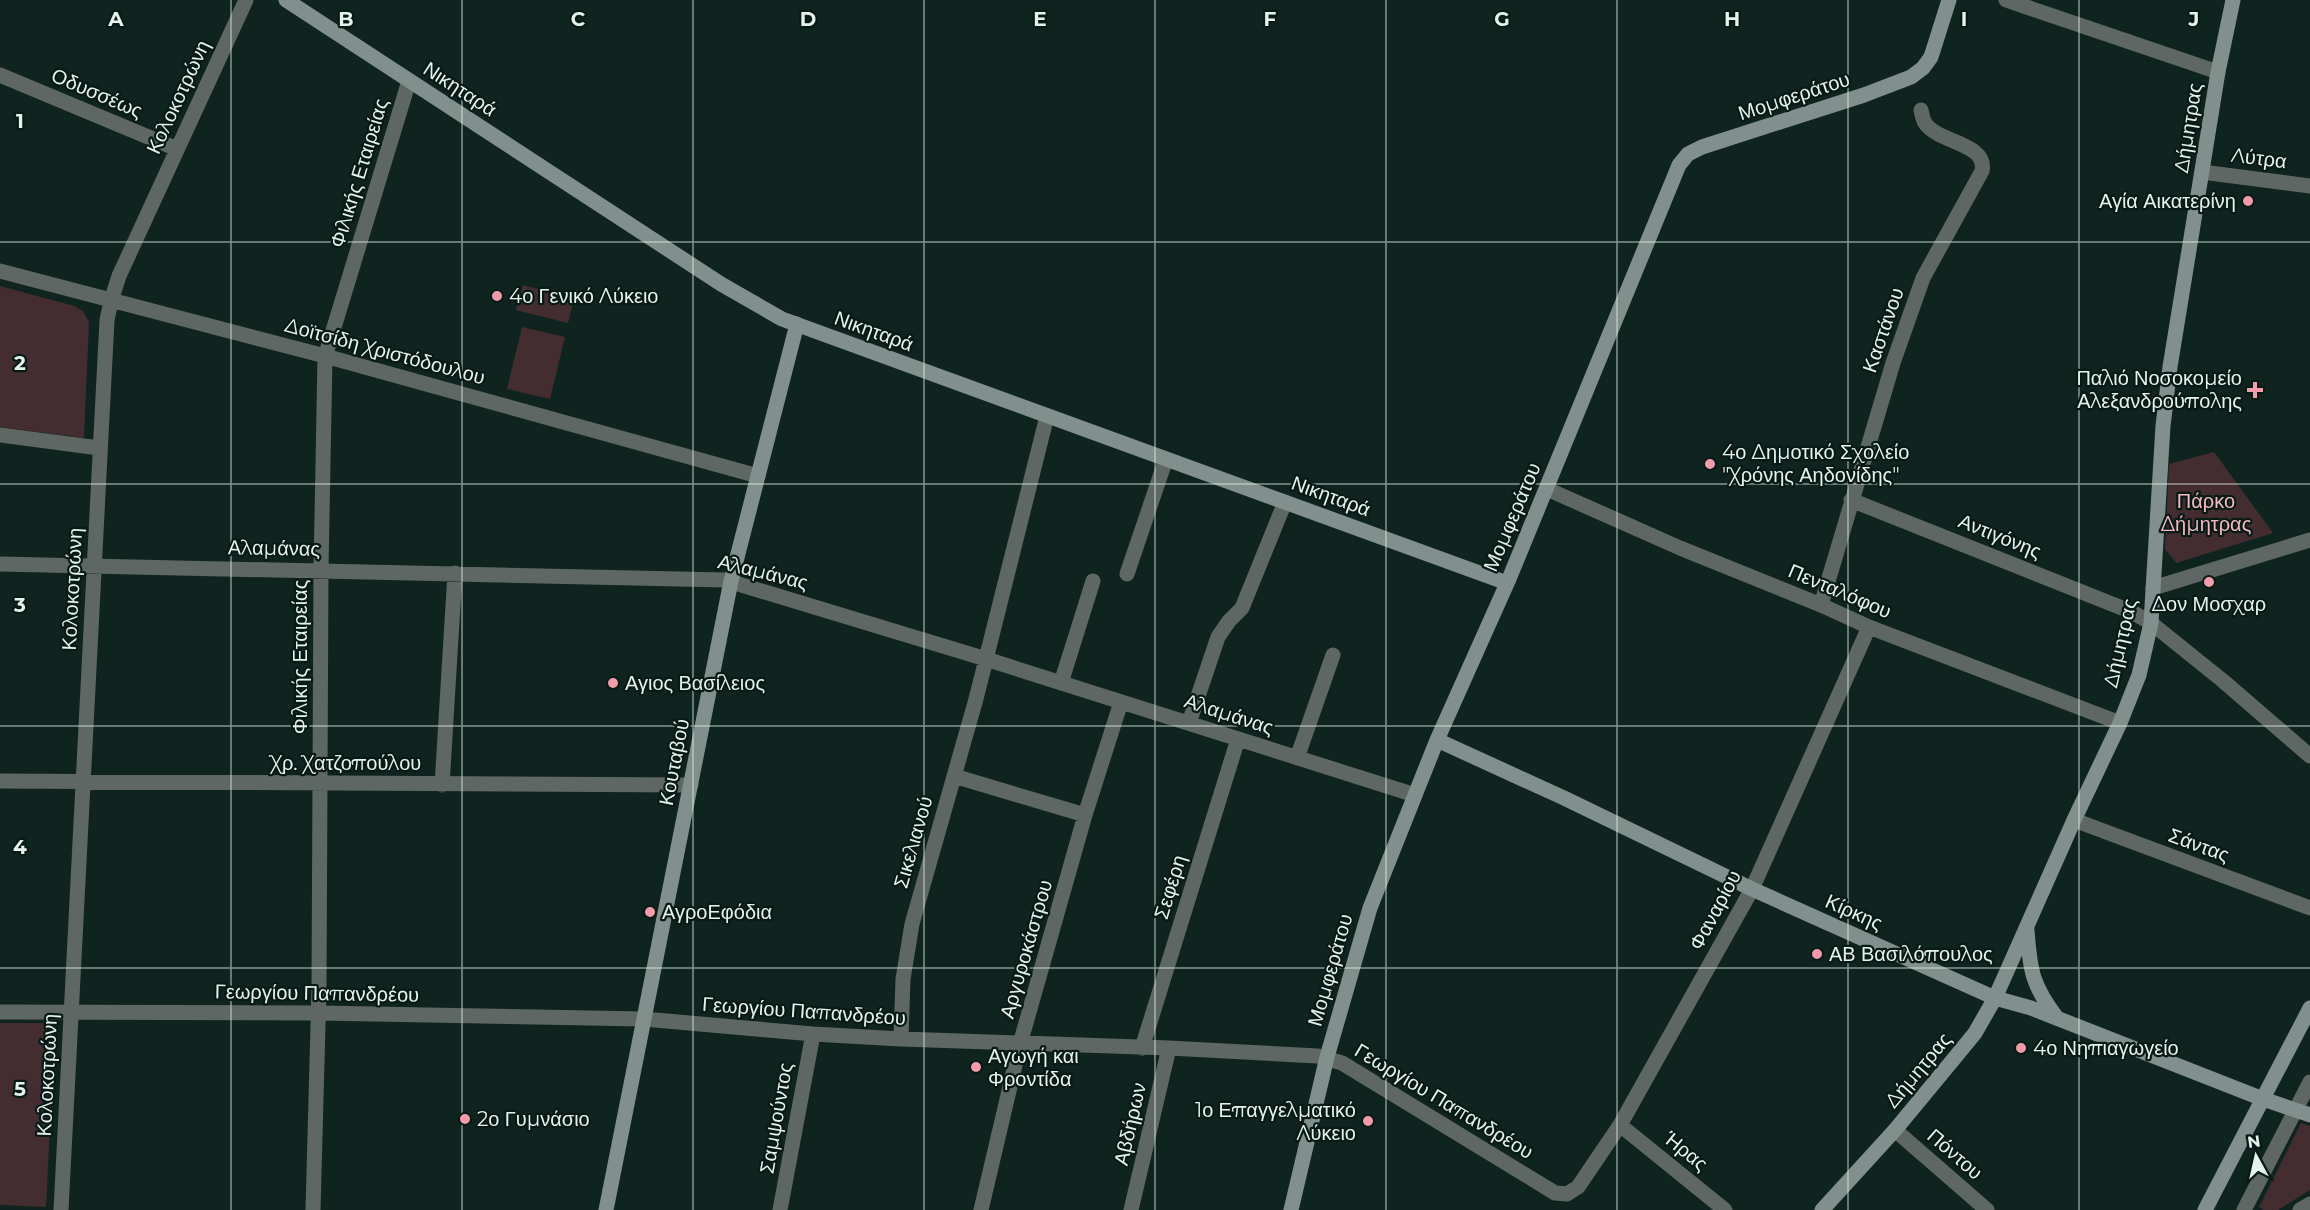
<svg xmlns="http://www.w3.org/2000/svg" width="2310" height="1210" font-family="Montserrat,sans-serif">
<style>
.green{fill:#442d31}
.lines{fill:none;stroke-linecap:round;stroke-linejoin:round}
.street{stroke:#5e6764;stroke-width:15}
.secondary{stroke:#81908c;stroke-width:15}
.grid{fill:none;stroke:#e6f2ee;stroke-width:1.5;stroke-opacity:0.55}
.poi-dot{fill:#f39aab;stroke:#071a16;stroke-width:2}
.labels{text-anchor:middle;stroke-width:4.5;stroke-linejoin:round;paint-order:stroke}
.street-label{font-size:20px;fill:#e6f2ee;stroke:#071a16}
.poi-label{font-size:20px;fill:#e6f2ee;stroke:#071a16;text-anchor:start}
.park-label{font-size:20px;fill:#f6b8c3;stroke:#071a16}
.grid-label{font-size:20px;text-anchor:middle;font-weight:bold;fill:#e6f2ee;stroke:#071a16;stroke-width:4.5;stroke-linejoin:round;paint-order:stroke}
</style>
<rect width="100%" height="100%" fill="#10241f"/>
<path class="green" d="M523,285L574,299L568,323L516,310Z
M0,286L74,306L83,311L89,322L84,438L0,427Z
M522,327L565,337L550,399L507,389Z
M2214,452L2273,533L2176,563L2165,549L2169,464Z
M0,1023H55L46,1207L0,1205Z
M2301,1123L2310,1126V1190L2278,1210H2263L2259,1207Z"/>
<g class="lines">
<path class="street" d="M2006,0L2218,72
M0,75L177,149
M2202,172L2310,186
M0,271L325,356L758,476
M0,435L99,448
M1547,489L1680,548L1821,605L1869,627L2120,723
M1851,500L2132,612L2151,623L2222,680L2310,756
M0,564L725,580L986,659L1415,795
M1127,574L1166,459
M2153,588L2310,540
M1821,605L1893,363L1923,278L1982,171C1988,143 1938,143 1925,123C1923,120 1922,114 1921,110
M1061,683L1093,581
M1189,723L1218,637L1229,621L1242,608L1285,502
M1297,758L1333,655
M954,776L1085,815
M0,781L691,785
M442,785L455,573
M2074,820L2310,908
M0,1012L319,1013L644,1019L813,1034L901,1039L1169,1048L1318,1056L1342,1063L1555,1193L1567,1194L1578,1187L1620,1125L1752,889L1869,627
M901,1039L903,979L912,924L976,699L1047,416
M1142,1048L1238,739
M1620,1125L1725,1210
M1895,1130L1987,1210
M61,1210L107,320L111,301L119,276L246,0
M313,1210L319,988L321,570L325,357L409,81
M780,1210L813,1034
M981,1210L1020,1044L1085,815L1121,702
M1131,1210L1169,1048
M2244,1210L2310,1082
M2300,1210L2310,1204"/>
<path class="secondary" d="M286,0L721,284L782,319L1507,583
M1437,740L1564,798L1752,889L1995,998L2031,1008L2263,1099L2310,1115
M2027,930C2030,971 2032,985 2057,1018
M606,1210L731,581L797,324
M1291,1210L1327,1057L1370,908L1437,740L1509,579L1679,165L1688,154L1702,147L1864,95L1911,77L1923,68L1931,57L1949,0
M1822,1210L1895,1130L1957,1055L1975,1033L1995,998L2074,820L2120,723L2139,675L2151,623L2163,426L2170,367L2218,72L2233,0
M2205,1210L2310,1008"/>
</g>
<path class="grid" d="M231,0V1210M462,0V1210M693,0V1210M924,0V1210M1155,0V1210M1386,0V1210M1617,0V1210M1848,0V1210M2079,0V1210M0,242H2310M0,484H2310M0,726H2310M0,968H2310"/>
<g class="poi-dot">
<circle cx="2248" cy="201" r="6"/>
<circle cx="497" cy="296" r="6"/>
<path d="M2252 381h6v6h6v6h-6v6h-6v-6h-6v-6h6z"/>
<circle cx="1710" cy="464" r="6"/>
<circle cx="2209" cy="582" r="6"/>
<circle cx="613" cy="683" r="6"/>
<circle cx="650" cy="912" r="6"/>
<circle cx="1817" cy="954" r="6"/>
<circle cx="2021" cy="1048" r="6"/>
<circle cx="976" cy="1067" r="6"/>
<circle cx="465" cy="1119" r="6"/>
<circle cx="1368" cy="1121" r="6"/>
</g>
<g class="labels">
<g class="street-label">
<text transform="translate(460 89) rotate(33)" y="7">Νικηταρά</text>
<text transform="translate(97 93) rotate(23)" y="7">Οδυσσέως</text>
<text transform="translate(1794 96) rotate(-18)" y="7">Μομφεράτου</text>
<text transform="translate(178 97) rotate(-65)" y="7">Κολοκοτρώνη</text>
<text transform="translate(2188 128) rotate(-81)" y="7">Δήμητρας</text>
<text transform="translate(2259 158) rotate(7)" y="7">Λύτρα</text>
<text transform="translate(359 173) rotate(-73)" y="7">Φιλικής Εταιρείας</text>
<text transform="translate(1883 330) rotate(-71)" y="7">Καστάνου</text>
<text transform="translate(874 331) rotate(20)" y="7">Νικηταρά</text>
<text transform="translate(385 351) rotate(15)" y="7">Δοϊτσίδη Χριστόδουλου</text>
<text transform="translate(1331 496) rotate(20)" y="7">Νικηταρά</text>
<text transform="translate(1512 517) rotate(-67)" y="7">Μομφεράτου</text>
<text transform="translate(2000 536) rotate(22)" y="7">Αντιγόνης</text>
<text transform="translate(274 548) rotate(1)" y="7">Αλαμάνας</text>
<text transform="translate(763 572) rotate(14)" y="7">Αλαμάνας</text>
<text transform="translate(72 589) rotate(-87)" y="7">Κολοκοτρώνη</text>
<text transform="translate(1840 591) rotate(23)" y="7">Πενταλόφου</text>
<text transform="translate(2120 643) rotate(-77)" y="7">Δήμητρας</text>
<text transform="translate(300 657) rotate(-90)" y="7">Φιλικής Εταιρείας</text>
<text transform="translate(1229 714) rotate(18)" y="7">Αλαμάνας</text>
<text transform="translate(674 762) rotate(-79)" y="7">Κουταβού</text>
<text x="346" y="770">Χρ. Χατζοπούλου</text>
<text transform="translate(913 842) rotate(-74)" y="7">Σικελιανού</text>
<text transform="translate(2199 845) rotate(20)" y="7">Σάντας</text>
<text transform="translate(1170 887) rotate(-73)" y="7">Σεφέρη</text>
<text transform="translate(1715 910) rotate(-62)" y="7">Φαναρίου</text>
<text transform="translate(1854 912) rotate(24)" y="7">Κίρκης</text>
<text transform="translate(1026 949) rotate(-74)" y="7">Αργυροκάστρου</text>
<text transform="translate(1330 970) rotate(-74)" y="7">Μομφεράτου</text>
<text transform="translate(317 993) rotate(1)" y="7">Γεωργίου Παπανδρέου</text>
<text transform="translate(804 1011) rotate(4)" y="7">Γεωργίου Παπανδρέου</text>
<text transform="translate(1918 1070) rotate(-50)" y="7">Δήμητρας</text>
<text transform="translate(47 1075) rotate(-87)" y="7">Κολοκοτρώνη</text>
<text transform="translate(1444 1101) rotate(31)" y="7">Γεωργίου Παπανδρέου</text>
<text transform="translate(776 1118) rotate(-80)" y="7">Σαμψούντος</text>
<text transform="translate(1130 1124) rotate(-77)" y="7">Αβδήρων</text>
<text transform="translate(1686 1151) rotate(39)" y="7">Ήρας</text>
<text transform="translate(1955 1154) rotate(41)" y="7">Πόντου</text>
</g>
<g class="poi-label">
<text x="2236" y="208" text-anchor="end">Αγία Αικατερίνη</text>
<text x="509" y="303">4ο Γενικό Λύκειο</text>
<text x="2242" y="385" text-anchor="end">Παλιό Νοσοκομείο<tspan x="2242" dy="23">Αλεξανδρούπολης</tspan></text>
<text x="1722" y="459">4ο Δημοτικό Σχολείο<tspan x="1722" dy="23">"Χρόνης Αηδονίδης"</tspan></text>
<text x="2209" y="611" text-anchor="middle">Δον Μοσχαρ</text>
<text x="625" y="690">Αγιος Βασίλειος</text>
<text x="662" y="919">ΑγροΕφόδια</text>
<text x="1829" y="961">ΑΒ Βασιλόπουλος</text>
<text x="2033" y="1055">4ο Νηπιαγωγείο</text>
<text x="988" y="1063">Αγωγή και<tspan x="988" dy="23">Φροντίδα</tspan></text>
<text x="1356" y="1117" text-anchor="end">1ο Επαγγελματικό<tspan x="1356" dy="23">Λύκειο</tspan></text>
<text x="477" y="1126">2ο Γυμνάσιο</text>
</g>
<g class="park-label">
<text x="2206" y="508">Πάρκο<tspan x="2206" dy="23">Δήμητρας</tspan></text>
</g>
</g>
<g class="grid-label">
<text x="116" y="26">A</text>
<text x="346" y="26">B</text>
<text x="578" y="26">C</text>
<text x="808" y="26">D</text>
<text x="1040" y="26">E</text>
<text x="1270" y="26">F</text>
<text x="1502" y="26">G</text>
<text x="1732" y="26">H</text>
<text x="1964" y="26">I</text>
<text x="2194" y="26">J</text>
<text x="20" y="128">1</text>
<text x="20" y="370">2</text>
<text x="20" y="612">3</text>
<text x="20" y="854">4</text>
<text x="20" y="1096">5</text>
</g>
<g transform="translate(2256 1156) rotate(352)" stroke="#071a16" stroke-width="4.5" paint-order="stroke">
<path d="M0-4.5L10 22L0 15L-10 22Z" fill="#e6f2ee"/>
<text y="-9" font-size="16" font-weight="bold" text-anchor="middle" fill="#e6f2ee">N</text>
</g>
</svg>
